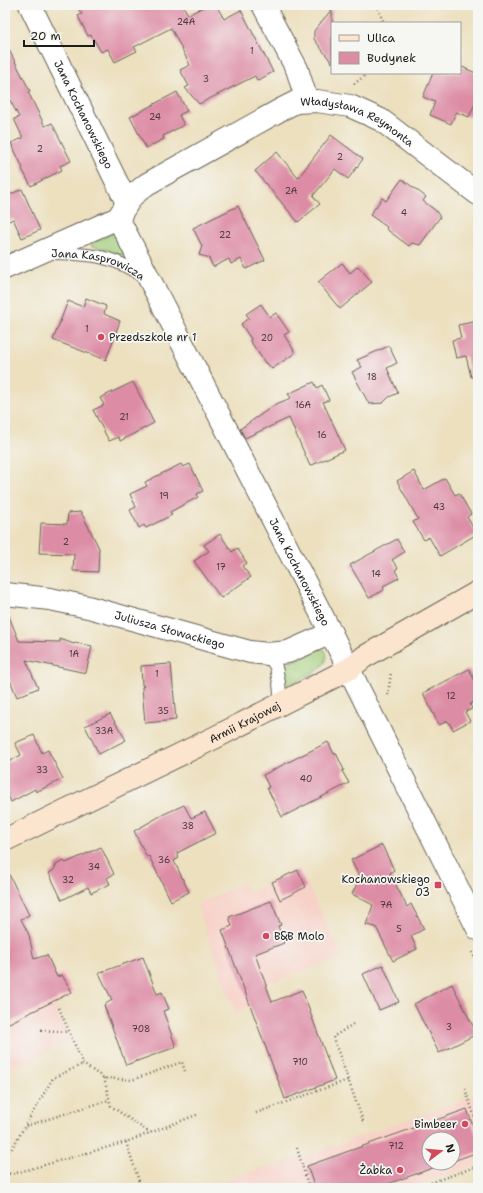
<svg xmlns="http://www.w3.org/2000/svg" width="483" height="1193" font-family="'Shantell Sans',sans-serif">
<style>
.built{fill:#f7d1c7;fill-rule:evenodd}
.green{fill:#a3cd7a;stroke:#60744b}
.building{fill:#dd8ca6}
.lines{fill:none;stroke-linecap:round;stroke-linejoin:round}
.lane-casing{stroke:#656155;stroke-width:14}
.street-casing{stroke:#656155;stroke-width:24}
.secondary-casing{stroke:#656155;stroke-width:24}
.path{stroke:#656155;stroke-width:2.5;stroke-dasharray:1 3;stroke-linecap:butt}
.lane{stroke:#fff;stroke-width:12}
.street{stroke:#fff;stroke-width:22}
.secondary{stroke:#fce5cf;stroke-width:22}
.poi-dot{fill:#d1495b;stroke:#f6f6f2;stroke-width:1.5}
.labels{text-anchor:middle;stroke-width:3.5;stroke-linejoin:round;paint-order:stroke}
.number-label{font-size:9px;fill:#4c383e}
.street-label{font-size:11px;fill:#1c1c1c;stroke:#f6f6f2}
.poi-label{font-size:11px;fill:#1c1c1c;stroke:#f6f6f2;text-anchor:end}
</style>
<rect width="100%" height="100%" fill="#f6f6f2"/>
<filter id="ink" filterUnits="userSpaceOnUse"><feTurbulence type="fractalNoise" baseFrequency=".025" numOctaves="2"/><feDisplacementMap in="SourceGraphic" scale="8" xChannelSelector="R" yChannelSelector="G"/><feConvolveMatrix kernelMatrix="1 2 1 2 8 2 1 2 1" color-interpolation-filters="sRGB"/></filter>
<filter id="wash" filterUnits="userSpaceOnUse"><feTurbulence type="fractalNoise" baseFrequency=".012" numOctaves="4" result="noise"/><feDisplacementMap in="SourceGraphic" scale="16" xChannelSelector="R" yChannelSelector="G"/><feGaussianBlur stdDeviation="0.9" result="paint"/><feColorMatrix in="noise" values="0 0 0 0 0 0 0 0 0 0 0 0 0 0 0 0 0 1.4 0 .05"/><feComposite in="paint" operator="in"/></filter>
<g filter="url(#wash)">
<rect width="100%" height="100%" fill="#ece0bf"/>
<path class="built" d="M299,868L343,957L266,984L270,995L259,999L251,1006L235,1012L197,905L243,882L249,893Z
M64,971L75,994L55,1005L70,1041L44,1052L43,1056L5,1069V1000Z
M478,1095V1164L411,1188H205L253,1171L287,1162ZM429,1139H453V1163H429Z"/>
<path class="green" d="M113,233L116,234L126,255L124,256L104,249L91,246L92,243Z
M320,649L325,650C335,668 300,679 289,685L287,683L285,672L283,666L284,664L298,659Z"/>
<g id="blocks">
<path class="building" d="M76,5H183L188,15L207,5H216L224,19L241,10L273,72L257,81L255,76L199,104L185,88L189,86L180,70L190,65L171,28L134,47L137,51L115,62L108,49L101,52L91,35L88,36L78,16L82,14Z
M332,9V63L314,39V31Z
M5,42L30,91L28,92L45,126L52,123L71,161L60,166L62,170L31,186L22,169L23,168L11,143L23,138L14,119L19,117L5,91Z
M460,66L478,74V97L469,117L456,112L451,124L430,115L435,102L423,97L433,73H460Z
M177,92L187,111L179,115L184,125L163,136L164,139L146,148L130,117Z
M331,135L363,159L348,179L335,169L313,196L320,204L298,222L255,171L277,152L298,178Z
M402,179L426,197L423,201L436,211L440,217L420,245L412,243L409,246L386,229L387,227L370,215L382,198L386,201Z
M22,189L40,230L22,238L13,219L5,223V197Z
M238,206L265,260L246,269L241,259L231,264L229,259L213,267L209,258L199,255L202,246L193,228Z
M342,263L350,273L358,266L372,282L340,309L318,282Z
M86,298L106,306L104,314L120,321L106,360L53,340L68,301L83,307Z
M261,304L270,317L276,313L289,332L284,335L294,350H293L295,353L272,369L267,363L266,364L250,341L251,339L241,324L249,318L246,314Z
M478,321V376L471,377L466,356L456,358L452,340L461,338L458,325Z
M389,346L397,363L387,368L398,393L389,397L383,403L369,404L352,372L362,367L357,360Z
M133,382L154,423L120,441L119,437L109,441L93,410L104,405L100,398Z
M314,382L317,388L322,385L329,400L323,402L345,450L310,466L289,418L245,438L240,429L276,404L291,398L288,394Z
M181,464L183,467L190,464L203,491L197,494L198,497L170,512L172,515L146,528L144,525L139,528L130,510L136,507L130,494L147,486L145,482Z
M414,471L424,490L445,478L455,495L459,493L471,514L467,517L477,534L440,556L429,537L424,540L413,522L418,519L397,481Z
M81,512L99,548L98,572L73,571L74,554L39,553L41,523L67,524L68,513Z
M220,534L232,552L237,548L247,563L242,566L251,577L221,598L194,561L209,551L204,545Z
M397,539L404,552L392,560L398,568L395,570L399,578L383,586L384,590L369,598L350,565Z
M6,609L19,641L60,642V639L74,644L75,643L92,646L86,673L26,660L38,688L17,697L5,668V610Z
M171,664L176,720L145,723L142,687L144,686L142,685L141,666Z
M469,669L478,687V700L470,704L472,709L465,712L470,721L453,730L448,721L439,725L423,693Z
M110,714L126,740L99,754L85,726Z
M34,735L42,753L48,750L63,779L36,792L35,789L11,802L5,789V764L21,755L15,743Z
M328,742L334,754L336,753L344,770L342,771L349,783L282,817L267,788L269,787L263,775Z
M184,805L191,818L205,812L216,833L177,853L179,858L174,861L189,892L171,901L149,856L147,857L134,831L164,814Z
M382,845L394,870L390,873L407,907L411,904L424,929L411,936L417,949L393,961L376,927L366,925L373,905L352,894L360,878L351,860Z
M101,847L114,874L107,878L110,884L91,893L88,887L62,900L49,873L54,870L56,865L63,861L66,863Z
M5,866L29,915L21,919L29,935L34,959L47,955L57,977L62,975L72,992L5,1025Z
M298,870L306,887L280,900L272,882Z
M271,901L281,925L278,926L284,943L255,954L272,1002L302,990L335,1080L285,1099L222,930L232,926L229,917Z
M143,957L157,994L162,992L169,1009L163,1011L176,1047L126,1065L104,1005L112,1000L99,973Z
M383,965L399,1002L379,1010L363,974Z
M452,984L477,1034L439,1053L414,1004Z
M467,1109L478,1140V1152L453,1161V1139H429V1163H447L376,1188H315L307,1166Z"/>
</g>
</g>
<g filter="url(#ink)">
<use href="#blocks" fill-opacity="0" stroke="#656155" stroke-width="1"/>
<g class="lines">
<g class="lane-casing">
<g id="lane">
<path id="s1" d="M50,253C86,254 114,254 144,278"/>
<path d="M268,654L276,667L279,683L281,704"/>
</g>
</g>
<g class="street-casing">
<g id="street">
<path id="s2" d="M30,5L127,203"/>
<path d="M263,5L297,69L307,101"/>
<path id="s3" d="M118,218L331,633L478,929"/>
<path id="s4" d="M5,268L118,218L132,196L147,184L282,109L296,102L317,101L350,106L381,120L478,194"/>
<path id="s5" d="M5,594L50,599L88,607L250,652L268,654L288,652L331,633"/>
</g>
</g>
<g class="secondary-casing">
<g id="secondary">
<path id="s6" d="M5,840L216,737L349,669L364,657L478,592"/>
</g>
</g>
<path class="path" d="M376,5L384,23
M354,84L368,73
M388,695L391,672
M472,952L478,964
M59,1008L83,1064L104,1078L132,1080L182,1062L185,1071
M353,1024L333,1037L364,1124
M41,1030L69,1032
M104,1078L111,1106L150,1133
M465,1089L478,1126
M256,1113L348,1080
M26,1126L109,1100
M126,1142L139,1181
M297,1148L309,1188
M5,1153L11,1150L53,1078L83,1064
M5,1174L16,1173L126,1142L199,1114
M416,1188L478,1166"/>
<use href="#lane" class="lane"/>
<use href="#street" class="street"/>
<use href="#secondary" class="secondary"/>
</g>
</g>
<g class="poi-dot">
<circle cx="101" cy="337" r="4"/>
<rect x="434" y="881" width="8" height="8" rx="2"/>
<circle cx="266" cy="936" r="4"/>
<circle cx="465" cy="1124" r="4"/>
<circle cx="400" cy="1170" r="4"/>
</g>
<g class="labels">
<g class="number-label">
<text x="186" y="25">24A</text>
<text x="252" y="54">1</text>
<text x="206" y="82">3</text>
<text x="155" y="120">24</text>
<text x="40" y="152">2</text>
<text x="340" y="160">2</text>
<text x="291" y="194">2A</text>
<text x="404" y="216">4</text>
<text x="225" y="238">22</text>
<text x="87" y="332">1</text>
<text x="267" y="341">20</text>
<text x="372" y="380">18</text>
<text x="303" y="408">16A</text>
<text x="124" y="420">21</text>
<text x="322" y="438">16</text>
<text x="164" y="499">19</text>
<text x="439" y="510">43</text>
<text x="66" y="545">2</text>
<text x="221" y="570">17</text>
<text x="376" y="577">14</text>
<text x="74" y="657">1A</text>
<text x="157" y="677">1</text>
<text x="451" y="699">12</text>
<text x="163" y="714">35</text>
<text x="104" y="734">33A</text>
<text x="42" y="773">33</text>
<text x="306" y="782">40</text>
<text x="188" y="829">38</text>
<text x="164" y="863">36</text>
<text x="94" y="870">34</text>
<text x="68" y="883">32</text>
<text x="386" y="908">7A</text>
<text x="399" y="932">5</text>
<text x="449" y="1030">3</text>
<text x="141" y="1032">708</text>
<text x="300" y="1065">710</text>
<text x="396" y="1149">712</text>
</g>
<g class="street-label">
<text dy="4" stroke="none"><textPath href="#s2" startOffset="122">Jana Kochanowskiego</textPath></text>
<text dy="4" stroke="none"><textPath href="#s4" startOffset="405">Władysława Reymonta</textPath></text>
<text dy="4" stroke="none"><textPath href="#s1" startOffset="50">Jana Kasprowicza</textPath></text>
<text dy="4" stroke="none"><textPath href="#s3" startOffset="398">Jana Kochanowskiego</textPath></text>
<text dy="4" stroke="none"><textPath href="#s5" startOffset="169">Juliusza Słowackiego</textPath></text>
<text dy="4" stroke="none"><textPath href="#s6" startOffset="267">Armii Krajowej</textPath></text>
</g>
<g class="poi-label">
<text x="109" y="341" text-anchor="start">Przedszkole nr 1</text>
<text x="430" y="883">Kochanowskiego<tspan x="430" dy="13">03</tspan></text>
<text x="274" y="940" text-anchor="start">B&amp;B Molo</text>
<text x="457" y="1128">Bimbeer</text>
<text x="392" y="1174">Żabka</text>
</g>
</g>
<rect width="483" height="1193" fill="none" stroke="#f6f6f2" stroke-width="20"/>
<rect x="331" y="22" width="130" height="52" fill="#f6f6f2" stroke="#9f9f9c"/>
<rect x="339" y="35" width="20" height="6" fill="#fce5cf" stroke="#9f9f9c"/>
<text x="367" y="42" font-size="12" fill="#1c1c1c">Ulica</text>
<rect x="339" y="52" width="20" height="12" fill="#dd8ca6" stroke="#9f9f9c"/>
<text x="367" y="62" font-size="12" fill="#1c1c1c">Budynek</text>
<g transform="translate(441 1151) rotate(74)"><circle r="19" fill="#f6f6f2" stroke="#9f9f9c"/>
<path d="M0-3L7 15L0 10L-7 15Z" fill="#d1495b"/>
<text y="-6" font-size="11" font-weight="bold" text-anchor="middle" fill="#1c1c1c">N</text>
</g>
<path d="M24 40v6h70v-6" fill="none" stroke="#1c1c1c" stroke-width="2"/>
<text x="30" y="40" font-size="12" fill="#1c1c1c" stroke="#f6f6f2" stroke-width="3" paint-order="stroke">20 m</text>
</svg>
